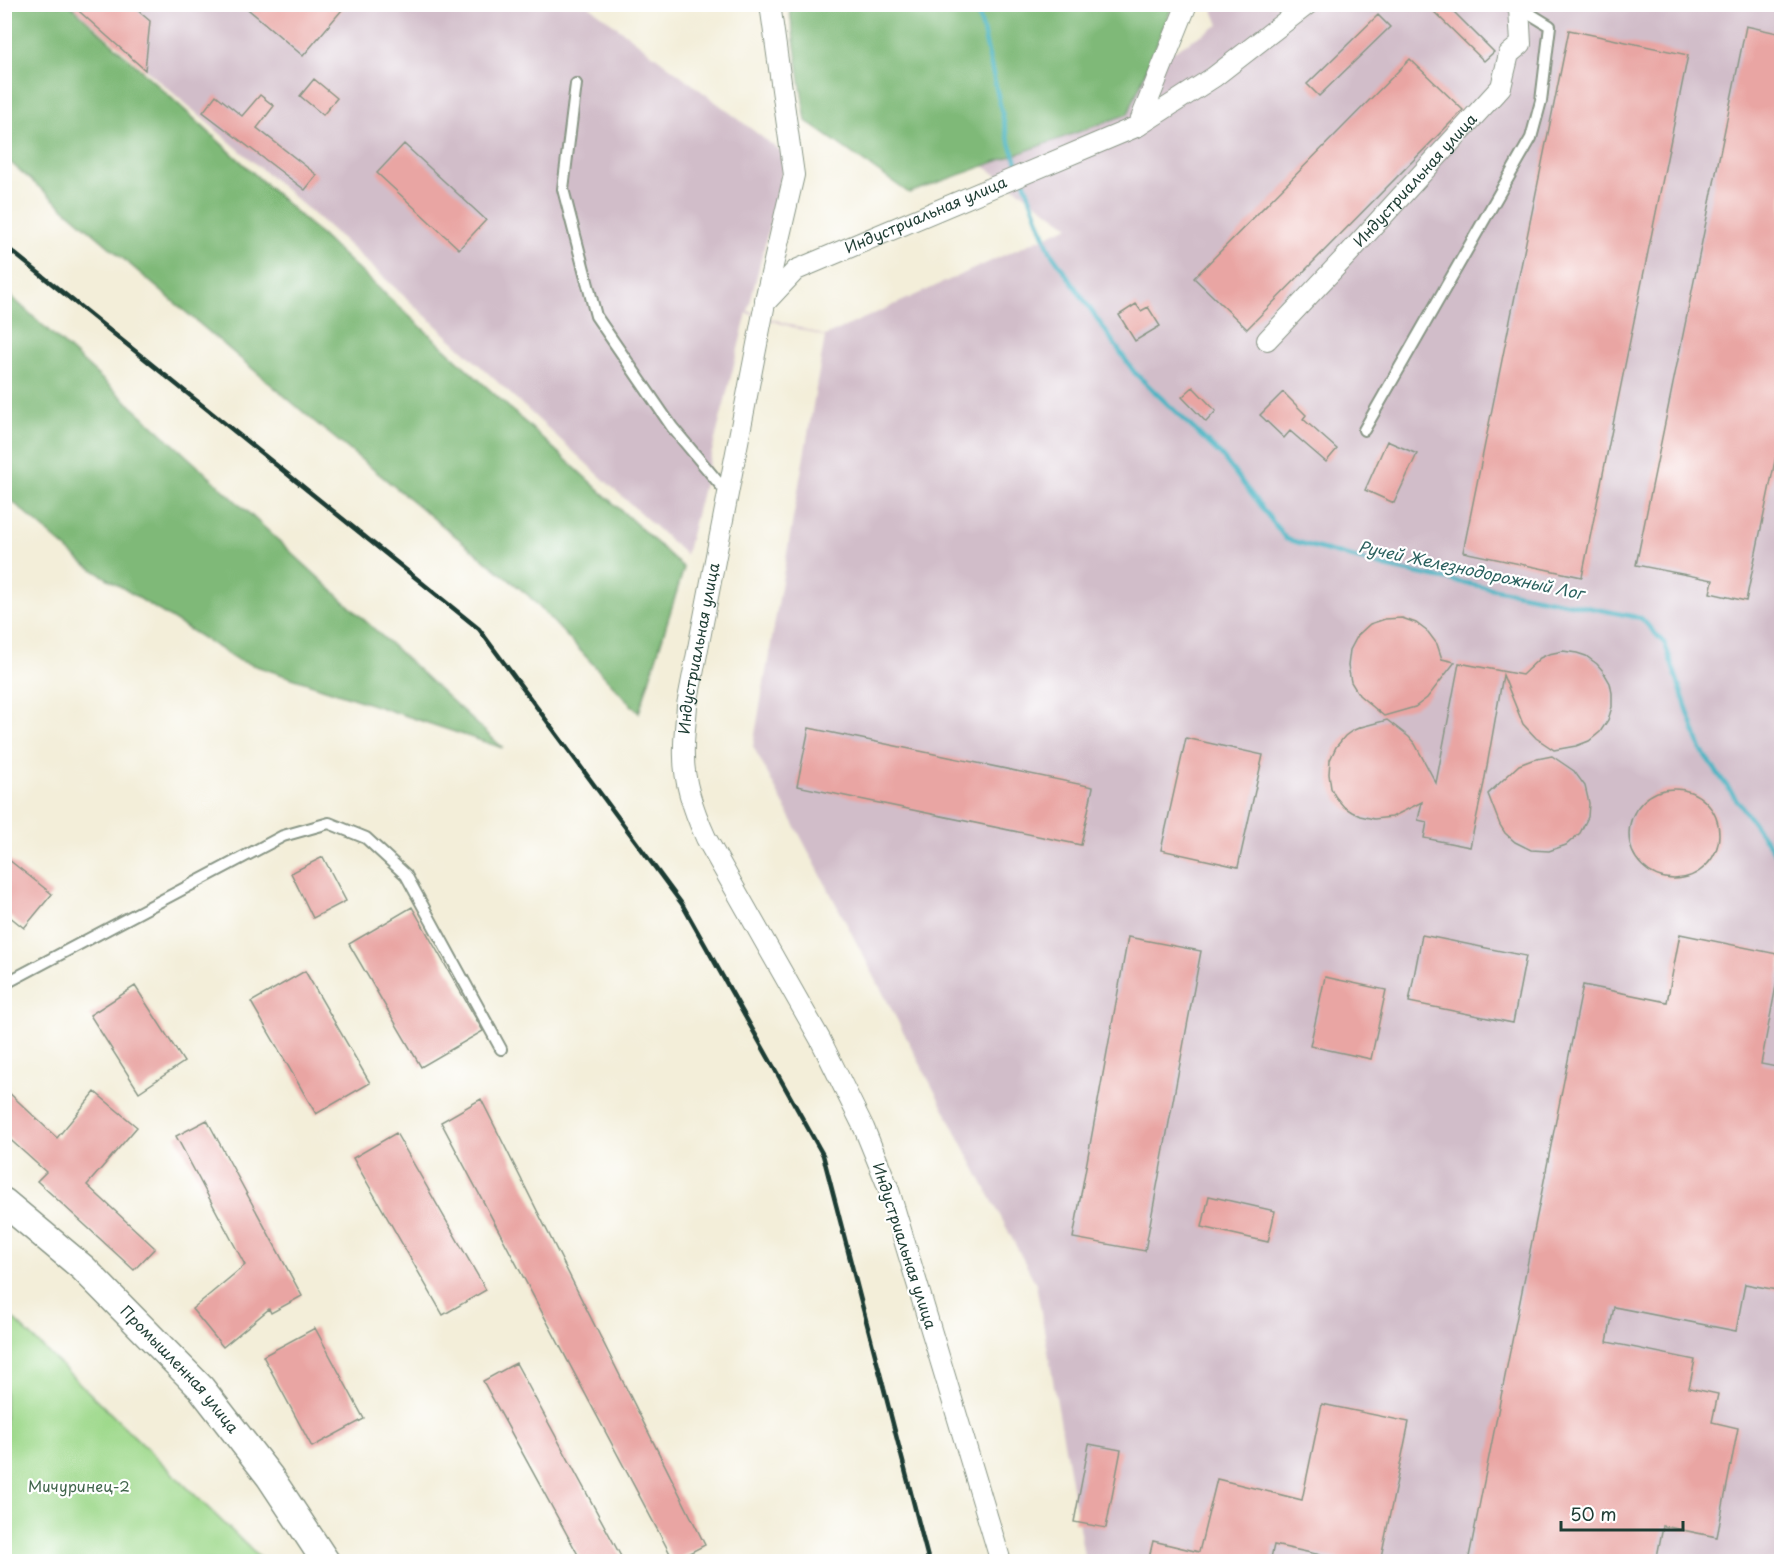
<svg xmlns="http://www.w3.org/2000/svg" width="1786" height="1566" font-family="'Playpen Sans',sans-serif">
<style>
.industrial{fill:#d1bdc9}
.green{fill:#9fd98c;stroke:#5f8b60;stroke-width:1.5}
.forest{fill:#7fb978;stroke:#4f7b56;stroke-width:1.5}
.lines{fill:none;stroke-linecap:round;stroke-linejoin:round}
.stream{stroke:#47b4c3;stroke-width:4.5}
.building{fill:#e9a5a3}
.lane-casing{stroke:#899686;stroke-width:14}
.street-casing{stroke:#899686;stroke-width:22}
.secondary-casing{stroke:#899686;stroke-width:30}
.lane{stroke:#fff;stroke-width:10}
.street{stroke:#fff;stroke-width:20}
.secondary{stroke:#fff;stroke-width:27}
.rail{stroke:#1f3d34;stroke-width:4.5}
.labels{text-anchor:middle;stroke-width:4.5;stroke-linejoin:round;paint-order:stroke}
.street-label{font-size:15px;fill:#1f3d34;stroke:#fff}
.park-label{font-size:15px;fill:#3f644a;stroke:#fff}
.water-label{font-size:16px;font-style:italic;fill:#2b615f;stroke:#fff}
</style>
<rect width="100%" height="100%" fill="#fff"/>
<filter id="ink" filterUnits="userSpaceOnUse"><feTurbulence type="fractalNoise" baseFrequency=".0167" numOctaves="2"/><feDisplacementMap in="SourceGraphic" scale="12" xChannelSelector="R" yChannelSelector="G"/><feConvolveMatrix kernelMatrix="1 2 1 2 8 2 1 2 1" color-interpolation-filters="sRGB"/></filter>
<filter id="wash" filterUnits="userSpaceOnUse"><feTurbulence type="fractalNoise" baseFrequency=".008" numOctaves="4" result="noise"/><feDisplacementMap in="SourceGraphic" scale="24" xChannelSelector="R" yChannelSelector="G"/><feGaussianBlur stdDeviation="1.35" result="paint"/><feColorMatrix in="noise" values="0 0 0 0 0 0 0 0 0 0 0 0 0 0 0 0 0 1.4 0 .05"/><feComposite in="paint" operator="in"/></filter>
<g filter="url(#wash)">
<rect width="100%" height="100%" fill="#f3eed9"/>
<path class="industrial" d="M71,5H588L787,156L748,311L825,336L1069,226L978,162L1219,25L1211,5H1781V1561H1085L1036,1284L753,746L825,337L747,313L686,555L331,229Z"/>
<path class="green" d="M5,1311L263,1561H5Z"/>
<path class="forest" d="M5,4L70,5L684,568L639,713L528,595L315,422L5,158Z
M789,5V4L1173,5L1128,114L909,193L806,121Z
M5,291L202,470L503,748L238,660L84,564L5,495Z"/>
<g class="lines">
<path class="stream" d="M970,4L980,18L1007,135L1020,170
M1024,181L1050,251L1134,372L1221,455L1286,539L1390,568L1641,618L1665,644L1701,750L1782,863"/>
</g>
<g id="blocks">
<path class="building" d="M71,4H130L150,21L145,70Z
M242,4H347L303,56Z
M1426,4H1446L1494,52L1484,61Z
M1378,15L1390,27L1319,96L1307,84Z
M1746,26L1782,34V427L1746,601L1710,593L1713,580L1636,565Z
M1569,30L1688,55L1582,577L1463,552Z
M1410,59L1463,110L1247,329L1194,278Z
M314,79L337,98L323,115L300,96Z
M216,95L242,116L260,95L274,106L257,128L317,175L305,190L203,112Z
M404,144L486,220L459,249L377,173Z
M1136,304L1141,311L1148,307L1160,326L1135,341L1119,315Z
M1193,387L1216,411L1206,422L1182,397Z
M1283,392L1306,415L1303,419L1337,449L1326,462L1290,431L1284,438L1260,415Z
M1387,441L1417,454L1394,503L1365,490Z
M1402,618L1416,623L1428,632L1437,644L1442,659L1455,662L1427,698L1415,707L1384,716L1359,695L1351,682L1348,666L1350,650L1358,635L1370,624L1385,619Z
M1563,651L1577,653L1586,656L1597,664L1603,671L1610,683L1612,693V707L1608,720L1600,732L1589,741L1576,746L1554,750L1536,738L1523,724L1503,675L1484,783L1470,847L1424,838L1427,822L1418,820L1422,802L1392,817L1374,819L1360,816L1352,812L1344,807L1335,796L1331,788L1329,774L1330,760L1336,747L1345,736L1352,731L1361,727L1387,720L1409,737L1415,744L1436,783L1459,663L1522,675L1540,658L1549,654Z
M809,728L1093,787L1081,845L797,786Z
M1186,738L1263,755L1238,867L1161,850Z
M1552,756L1574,771L1585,786L1589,803L1588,817L1580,833L1566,845L1549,851L1531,850L1515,842L1505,833L1500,825L1488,794L1519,765L1532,760Z
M1629 834a45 45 0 1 1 90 0a45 45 0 1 1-90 0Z
M4,856L52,894L24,928L4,912Z
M323,857L346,901L313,918L291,873Z
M412,907L483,1031L421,1067L349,944Z
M1680,934L1782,955L1761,1064L1782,1068V1291L1745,1284L1736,1331L1614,1307L1607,1342L1695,1360L1689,1388L1718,1394L1712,1422L1738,1428L1717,1537L1663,1526L1656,1562H1468L1583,985L1667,1002Z
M1422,935L1526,956L1513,1023L1409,1002Z
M1128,937L1201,951L1145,1251L1073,1238Z
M305,971L370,1083L316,1114L251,1002Z
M1325,977L1386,990L1371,1059L1310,1046Z
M135,986L184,1062L139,1092L90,1015Z
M4,1088L57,1138L95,1092L137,1127L87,1185L155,1248L134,1270L37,1181L46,1172L4,1134Z
M481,1099L705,1545L674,1561L441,1122Z
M207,1120L302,1296L271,1313L269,1309L223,1347L192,1309L245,1265L176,1136Z
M396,1133L486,1290L443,1315L353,1158Z
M1209,1196L1275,1211L1268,1242L1202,1227Z
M315,1328L364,1419L312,1447L263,1356Z
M516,1363L624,1562H582L483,1381Z
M1322,1404L1409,1422L1380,1562H1353L1274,1545L1270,1562H1148L1153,1541L1199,1552L1217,1479L1302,1500Z
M1089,1444L1121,1450L1106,1528L1074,1522Z"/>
</g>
</g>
<g filter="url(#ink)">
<use href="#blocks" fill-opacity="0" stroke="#899686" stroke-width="1.5"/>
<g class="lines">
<g class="lane-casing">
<path id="lane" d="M576,84L563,189L596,316L672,427L728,494
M1364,430L1531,138L1541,101L1550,26L1519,7
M4,984L283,836L329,823L366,838L406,875L501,1049"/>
</g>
<g class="street-casing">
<g id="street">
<path d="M1138,126L1187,4"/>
<path d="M765,300L794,175L770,4"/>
<path id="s1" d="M1267,340L1351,251L1501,87L1509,54L1521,44L1519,7L1515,4"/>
<path id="s2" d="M1001,1562L888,1187L864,1128L820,1039L706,838C695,814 684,784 684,757C683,740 686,722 687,705L765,303L796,270L1138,126L1214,77L1308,4"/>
</g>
</g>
<g class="secondary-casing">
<g id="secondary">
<path id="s3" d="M4,1202L83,1268L201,1388L270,1477L326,1562"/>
</g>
</g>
<use href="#lane" class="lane"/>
<use href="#street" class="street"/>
<use href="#secondary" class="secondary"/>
<path class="rail" d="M4,245L479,629L682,904L823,1155L929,1562"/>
</g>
</g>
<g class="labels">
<g class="street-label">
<text dy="5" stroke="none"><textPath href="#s1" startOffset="218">Индустриальная улица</textPath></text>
<text dy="5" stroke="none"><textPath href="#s2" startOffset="1518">Индустриальная улица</textPath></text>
<text dy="5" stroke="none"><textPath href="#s2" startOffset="980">Индустриальная улица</textPath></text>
<text transform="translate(904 1246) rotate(72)" y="5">Индустриальная улица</text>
<text dy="5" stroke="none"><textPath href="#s3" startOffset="243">Промышленная улица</textPath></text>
</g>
<g class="park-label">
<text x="79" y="1492">Мичуринец-2</text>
</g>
<g class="water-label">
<text transform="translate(1471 570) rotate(12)" y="6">Ручей Железнодорожный Лог</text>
</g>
</g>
<rect width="1786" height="1566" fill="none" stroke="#fff" stroke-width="24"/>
<path d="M1561 1521v9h122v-9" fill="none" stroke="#1f3d34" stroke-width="3"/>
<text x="1570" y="1521" font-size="18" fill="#1f3d34" stroke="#ffffff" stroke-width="4.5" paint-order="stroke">50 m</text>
</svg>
